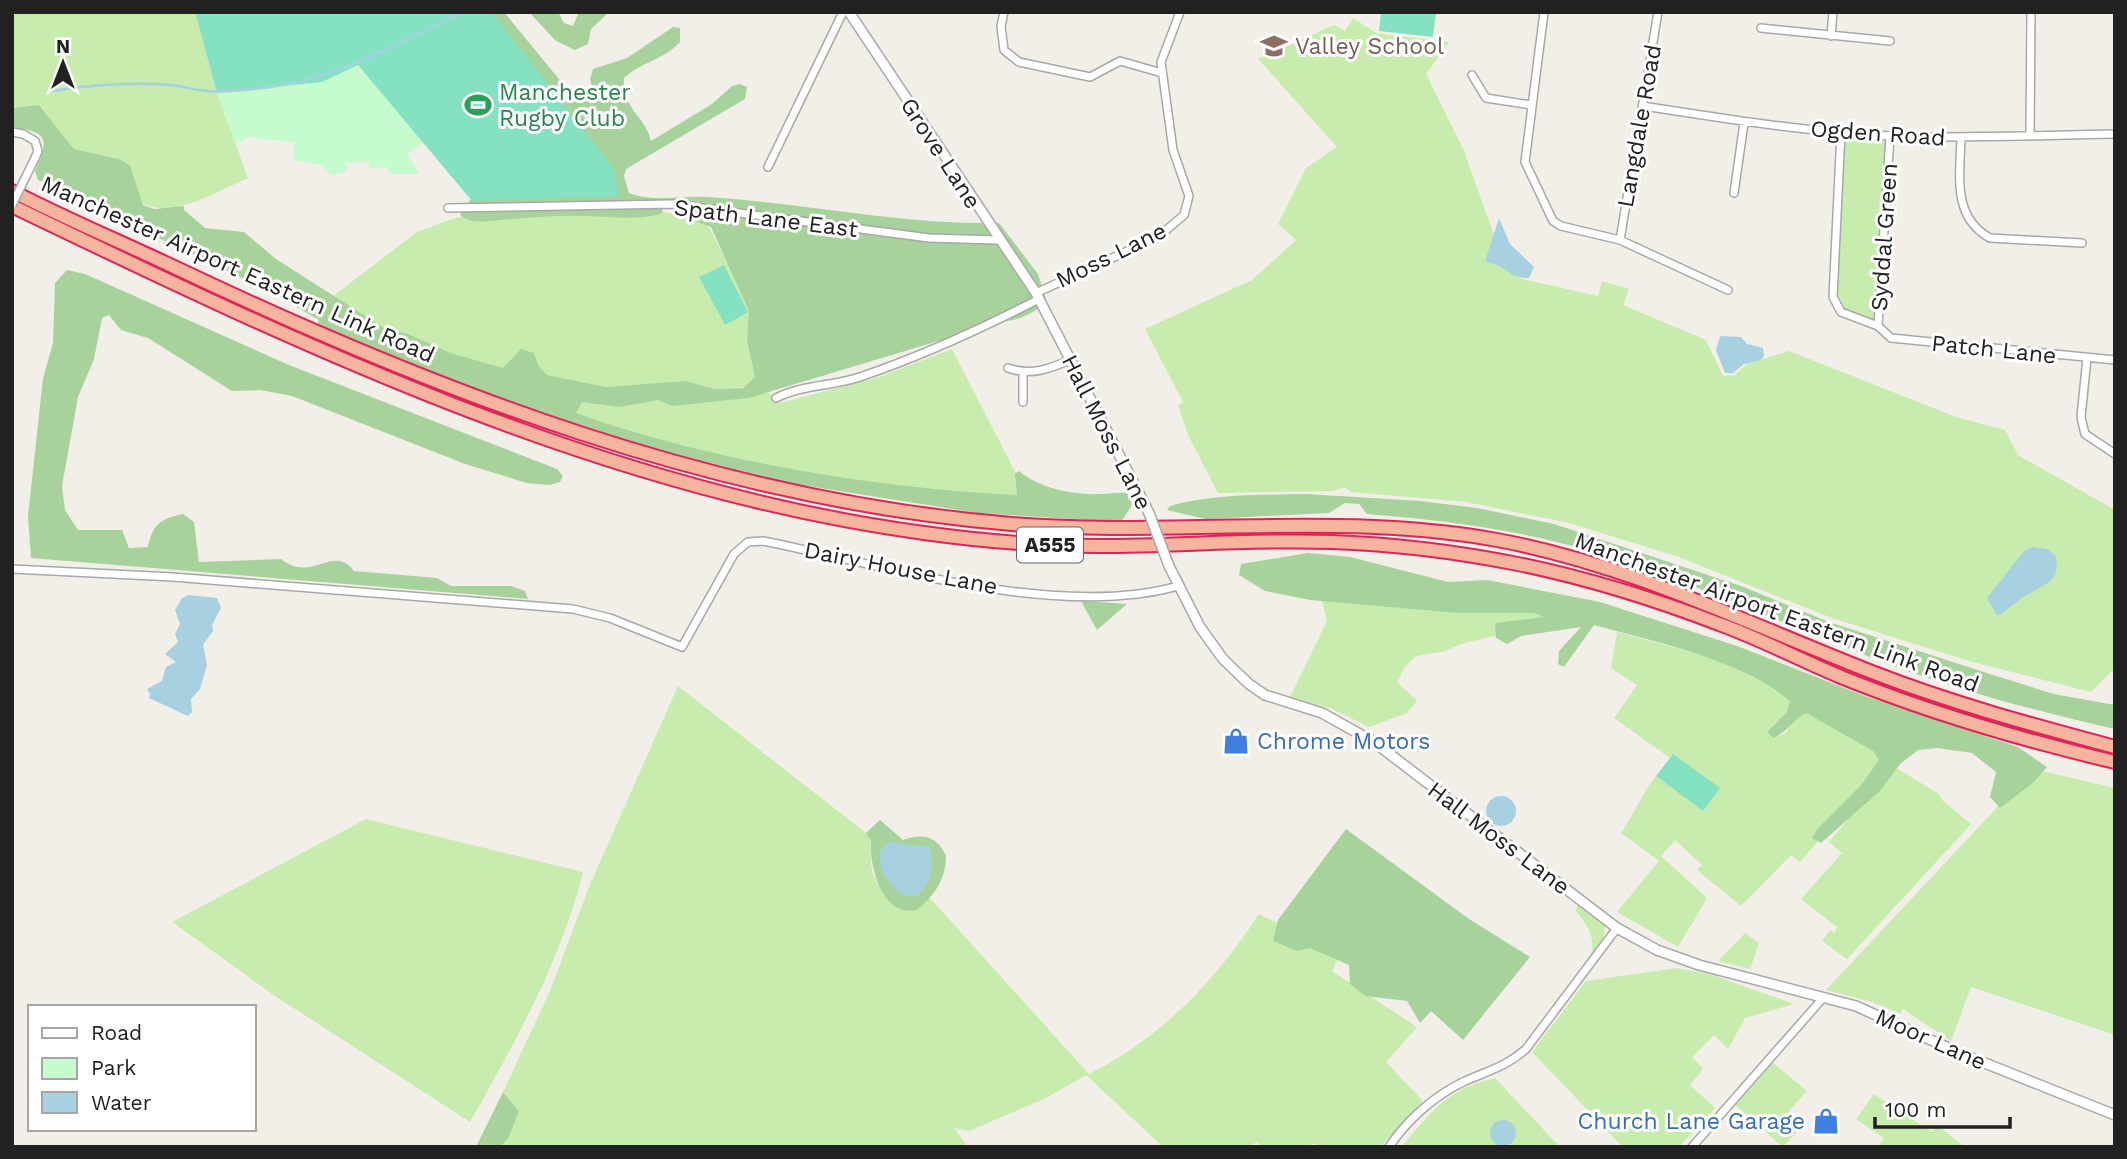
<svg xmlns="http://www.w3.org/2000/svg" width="2127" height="1159" font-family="'Work Sans',sans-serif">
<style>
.grass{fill:#c8ecad}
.forest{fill:#a8d29b}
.park{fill:#c5fbcd}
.pitch{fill:#84e2c3}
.water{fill:#a7d0e0}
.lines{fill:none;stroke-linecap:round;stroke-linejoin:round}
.stream{stroke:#a7d0e0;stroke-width:2.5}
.minor-casing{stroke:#a8a8a8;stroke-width:10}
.tertiary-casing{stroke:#a8a8a8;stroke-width:12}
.trunk-casing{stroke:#e02459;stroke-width:16}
.minor{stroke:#fff;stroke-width:7}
.tertiary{stroke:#fff;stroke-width:9}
.trunk{stroke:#f4b49d;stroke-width:12}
.minor-bridge-casing{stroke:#a8a8a8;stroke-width:10;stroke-linecap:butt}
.tertiary-bridge-casing{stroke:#a8a8a8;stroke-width:12;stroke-linecap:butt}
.minor-bridge{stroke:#fff;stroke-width:7}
.tertiary-bridge{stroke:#fff;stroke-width:9}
.labels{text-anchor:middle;stroke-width:6;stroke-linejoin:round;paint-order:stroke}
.shield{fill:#fff;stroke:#646464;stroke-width:2}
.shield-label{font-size:21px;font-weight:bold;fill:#212121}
.education-label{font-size:23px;fill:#785e54;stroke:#fff;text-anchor:start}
.leisure-label{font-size:23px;fill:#27864d;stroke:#fff;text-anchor:start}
.street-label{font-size:23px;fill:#212121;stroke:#fff}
.shop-label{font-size:23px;fill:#366cbe;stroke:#fff;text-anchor:start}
</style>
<rect width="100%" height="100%" fill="#f2efe8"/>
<path class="grass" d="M12,12H195L217,93L248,178C217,191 178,218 143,204L130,165L119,159L74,149L39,105L12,108Z
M1353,18L1376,33L1449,42L1426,74L1464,151L1504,263L1522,279L1598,296L1602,281L1629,289L1623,305L1706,340L1723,376L1735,375L1747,364L1789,351L1956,417L2005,430L2018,455L2115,510V668L2091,692L1969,661L1832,618L1676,556L1569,523L1466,502L1351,492L1345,487L1333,491L1218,493L1188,435L1178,405L1183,402L1145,329L1252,280L1296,240L1278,224L1306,168L1337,147L1258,59L1334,25L1345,31Z
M1841,132L1890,136L1878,326L1860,321L1835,305Z
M664,212L705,220L757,318L763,386L609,395L416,348L328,300L417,232L458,217Z
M952,349L1029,499L955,496L772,469L571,416L577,398L677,400L765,390L780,403L879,377Z
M1319,587L1511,606L1565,619L1464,643L1442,652L1416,656L1405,667L1397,682L1417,701L1407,713L1369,727L1330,708L1290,697L1327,621Z
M1617,632C1674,648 1745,661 1790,702L1786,713L1767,732L1773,738L1786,733L1793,720L1806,713L1873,751L1879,760L1861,785L1817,829L1812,838L1818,841L1800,862L1791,855L1741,906L1697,870L1702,865L1675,840L1661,856L1707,898L1678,947L1617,912L1659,861L1621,833C1634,814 1642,794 1656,776L1703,810L1673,754L1670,758L1614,718L1637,685L1611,668Z
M678,686L866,833C873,841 870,849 871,860C871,886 890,899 910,911L917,909L929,897L1089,1074C1160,1039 1216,980 1259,914L1340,954L1332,971L1417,1027L1386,1062L1423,1101L1380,1147H1317L1315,1143L1307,1147H1260L1257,1142L1248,1147H1163L1086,1075L1046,1098L969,1131L954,1128L968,1147H500L509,1137L519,1111L503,1092L550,991L589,887Z
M1893,766L1939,794L1942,800L1971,824L1847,959L1822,941L1830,930L1834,933L1837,927L1801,899L1842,853L1829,842Z
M2033,769L2115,788V1035L1971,987L1951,1041L1903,1009L1900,1014L1872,1002L1826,990Z
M366,819L583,872C561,962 515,1042 470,1122L275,996L172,922Z
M1578,905L1605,924L1603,940L1591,954C1596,935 1586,924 1575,910Z
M1745,933L1759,943L1750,969L1718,961Z
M1677,968L1709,974L1794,1004L1745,1018L1728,1049L1714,1035L1692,1057L1703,1069L1690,1085L1715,1108L1679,1147H1623L1532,1052L1586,981Z
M1772,1062L1807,1091L1789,1111L1804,1124L1783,1147L1734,1104Z
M1495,1078L1560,1147H1401C1433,1111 1446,1089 1495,1078Z
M1874,1094L1932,1132L1937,1125L1965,1147H1878L1884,1138L1856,1119Z"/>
<path class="forest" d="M448,12H504L577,101L584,92L593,90L590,79L593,69L627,58L673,27L680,28V42C664,60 641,62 624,78C622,110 646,116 651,141L712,104L732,86L740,84L747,87L745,99L626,169L624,176L629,193C654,203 682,195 708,197C805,203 901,225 999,223L1038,274L1047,302C1034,312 1022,320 1005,321L749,398L672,406L658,400L619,407L582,402L576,413C710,461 875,488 1017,495L1015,474L1019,471C1036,486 1065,493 1088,494C1101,495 1114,492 1128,493L1132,505L1121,522L978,513L751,477L589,429L482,393L317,326L319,320L271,292L38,180L35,171C49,139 49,131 12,128V108L39,105L74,149L119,159L130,165L143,205L154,209L184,206V210L205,228L244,232L276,259L384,328L408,334L450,353L503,368L521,349L534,353L538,365L547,375L606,387L685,381L714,389L743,388L755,377L747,340L749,311L711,227L684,217L674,208L664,207L661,214C634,221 606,216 579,216C553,215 528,218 502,220C488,221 471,225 460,215L470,200L490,195Z
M529,12H558L564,23L573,26L579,12H609L591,29L588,44L575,50L556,41Z
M67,270L85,274L289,365L557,469L563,476L560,482L550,485L527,483L465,464L292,396L260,390L232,391L148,338L121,330L109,315L102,318L94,359L78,397L62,486L65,510L78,530H122L129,548L148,547C152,525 161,518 183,514L194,522L199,562L281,559C312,584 333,543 354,571L437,578L451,586H511L525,591L528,599L31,558L28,516L43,378L53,343L55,283Z
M1307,494L1420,501L1477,508L1554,524L1741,586L1829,622L1990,674L2054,694L2115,705V729C2036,711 1956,690 1880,661C1783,624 1687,579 1587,550C1514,529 1441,520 1367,514L1359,504L1345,503L1329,513L1206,519L1167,510L1170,506C1213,494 1262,495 1307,494Z
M1308,553L1350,557L1448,582L1487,580L1600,602L1737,646L1862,695L2018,747L2047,767L2034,782L2000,808L1990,797L1996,772L1972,753L1937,748L1918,750L1900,764L1880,791L1821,843L1812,838L1817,829L1861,785L1879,760L1873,751L1806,713C1792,720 1788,732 1773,738L1767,732L1786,713L1790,702C1748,661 1651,641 1594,625L1564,667L1558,664L1559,651L1581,627L1521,636L1507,644L1496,638L1495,623L1544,617L1534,613H1458L1310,600L1265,591L1239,575L1241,564Z
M1081,601L1127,604L1097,630Z
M880,820L903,840C923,833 937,836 946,856C946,879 935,895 917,910C882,918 869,866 871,841L866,833Z
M1346,829L1469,919L1530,957L1463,1040L1431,1011L1420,1023L1407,1001L1366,996L1350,984L1349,965L1310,948L1297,951L1273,941L1278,920Z
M503,1092L519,1111L509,1137L500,1147H476Z"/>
<path class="park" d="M358,65L423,142L407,154L420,174H389L388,167L370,168L369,162L346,163V171L332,175L321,165L293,160L294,143L250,137L235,143L217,93L322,82Z"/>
<path class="pitch" d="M195,12H492L614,169L619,196L472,201L358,65L322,82L217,93Z
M1381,12H1436L1433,37L1379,31Z
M724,265L748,312L725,325L699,277Z
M1673,754L1720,788L1703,811L1656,776Z"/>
<path class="water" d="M1499,218L1510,244L1534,267L1529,278C1510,279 1502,262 1485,262Z
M1720,336L1741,337L1747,344L1763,348L1764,356L1761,360L1744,364L1733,373H1725L1716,350Z
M2032,547L2047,549L2055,555C2063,581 2043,585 2025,596C2015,602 2007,611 1997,616L1987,598L2024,551Z
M189,595L217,598L221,608L212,625L213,631L203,645L207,665L200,689L191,699L192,712L188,716L149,698L150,694L147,689L162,681L166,667L176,662L165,654L178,642L175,634L180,624L175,610L182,598Z
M1486 811a15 15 0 1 1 30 0a15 15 0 1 1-30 0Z
M891,841C904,847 915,843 929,847C936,865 930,883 917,896H903C887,882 877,870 881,848Z
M1490 1133a13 13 0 1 1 26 0a13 13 0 1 1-26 0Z"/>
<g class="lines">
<path class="stream" d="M52,91C90,85 132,82 170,85C182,86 194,90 207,91C227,93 251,89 271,87C342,78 401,40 465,12"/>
<g class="minor-casing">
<path id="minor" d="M1004,12L1001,26L1004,50L1019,62L1090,77L1120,61L1162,73
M1544,12L1525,162L1553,221L1561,226L1620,240L1728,290
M1761,28L1890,41
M1831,36L1833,12
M1472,75L1486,98L1531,105
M1643,106C1726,119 1808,132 1891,136C1966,139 2040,135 2115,134
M12,132L23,134L35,141L38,151L35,158
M1841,132L1833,297L1841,312L1878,326L1890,136
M2030,135L2031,12
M1961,138C1960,176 1952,217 1990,238L2082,243
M768,167L843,12
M1734,193L1744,123
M448,208L672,204L929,238L998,240
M1620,240L1658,12
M1036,293L1158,237L1184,215L1189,196L1173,150L1161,62L1180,12
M1878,326L1891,338L2115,360
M2087,358L2081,417L2085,434L2115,454
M1008,368C1031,376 1049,369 1070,360
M776,398C801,385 833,386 860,377C922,356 981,329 1039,299
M1023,402V373
M12,569L173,577L573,609L610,618L682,647L734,554L748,542L763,541C884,565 1058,620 1178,586
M1389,1147C1407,1120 1434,1096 1463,1082C1487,1071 1506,1067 1526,1049L1617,928
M1692,1147L1823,998"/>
</g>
<g class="tertiary-casing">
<path id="tertiary" d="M849,12L1036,293L1149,513
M1169,566L1200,627L1223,659L1249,684L1265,695L1322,713L1374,742L1617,928L1657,950L1699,965L1856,1006L1962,1054L2115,1115"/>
</g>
<g class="trunk-casing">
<path id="trunk" d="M12,191C64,218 119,241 172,266C437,392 717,500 1012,524C1174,537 1337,511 1497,540C1628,564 1749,624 1872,672C1951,703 2033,725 2115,747
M12,206C300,345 603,490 924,533C982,541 1041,546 1100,546C1177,546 1254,539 1332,542C1394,544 1457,552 1518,564C1587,578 1654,599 1719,624C1761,639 1800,660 1841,677C1930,713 2022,740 2115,762"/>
</g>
<use href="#minor" class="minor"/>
<use href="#tertiary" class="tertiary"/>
<use href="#trunk" class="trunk"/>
<g class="minor-bridge-casing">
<path id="minor-bridge" d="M12,205L35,158"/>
</g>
<g class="tertiary-bridge-casing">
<path id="tertiary-bridge" d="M1149,513L1169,566"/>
</g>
<use href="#minor-bridge" class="minor-bridge"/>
<use href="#tertiary-bridge" class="tertiary-bridge"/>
</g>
<defs>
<g id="school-bare" transform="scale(2.1)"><path d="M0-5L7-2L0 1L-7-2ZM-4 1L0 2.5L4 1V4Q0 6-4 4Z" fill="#8d6e63" stroke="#fff" stroke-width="2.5" paint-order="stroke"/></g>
<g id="stadium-bare" transform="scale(2.1)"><path d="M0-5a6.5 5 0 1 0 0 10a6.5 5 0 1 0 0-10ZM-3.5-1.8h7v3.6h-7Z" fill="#2e9e5b" stroke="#fff" stroke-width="2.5" paint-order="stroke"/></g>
<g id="shop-bare" transform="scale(2.1)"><path d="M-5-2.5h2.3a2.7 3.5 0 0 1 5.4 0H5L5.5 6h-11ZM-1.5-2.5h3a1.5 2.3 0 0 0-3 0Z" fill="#3f7fe0" stroke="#fff" stroke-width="2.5" paint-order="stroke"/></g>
</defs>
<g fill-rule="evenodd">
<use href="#school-bare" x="1274" y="46"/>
<use href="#stadium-bare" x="478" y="105"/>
<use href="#shop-bare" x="1236" y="741"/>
<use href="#shop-bare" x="1826" y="1121"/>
</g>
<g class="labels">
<rect class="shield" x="1017" y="527.5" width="66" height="35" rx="5"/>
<g class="shield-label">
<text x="1050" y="552">A555</text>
</g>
<g class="education-label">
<text x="1295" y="54">Valley School</text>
</g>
<g class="leisure-label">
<text x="499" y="100">Manchester<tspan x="499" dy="26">Rugby Club</tspan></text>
</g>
<g class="street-label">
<text transform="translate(1639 126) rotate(-80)" y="8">Langdale Road</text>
<text transform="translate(1878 133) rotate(4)" y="8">Ogden Road</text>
<text transform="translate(941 153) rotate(57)" y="8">Grove Lane</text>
<text transform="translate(766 218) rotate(7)" y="8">Spath Lane East</text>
<text transform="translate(1884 237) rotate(-86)" y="8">Syddal Green</text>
<text transform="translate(1111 255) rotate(-26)" y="8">Moss Lane</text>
<text transform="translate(238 269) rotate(24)" y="8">Manchester Airport Eastern Link Road</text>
<text transform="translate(1994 349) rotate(6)" y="8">Patch Lane</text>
<text transform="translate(1107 432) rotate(63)" y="8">Hall Moss Lane</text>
<text transform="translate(901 568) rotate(11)" y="8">Dairy House Lane</text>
<text transform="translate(1777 612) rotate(20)" y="8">Manchester Airport Eastern Link Road</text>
<text transform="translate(1499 838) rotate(37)" y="8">Hall Moss Lane</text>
<text transform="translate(1931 1039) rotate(24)" y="8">Moor Lane</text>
</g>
<g class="shop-label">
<text x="1257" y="749">Chrome Motors</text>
<text x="1805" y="1129" text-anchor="end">Church Lane Garage</text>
</g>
</g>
<rect width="2127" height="1159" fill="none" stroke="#212121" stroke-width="28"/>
<rect x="28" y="1005" width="228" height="126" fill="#ffffff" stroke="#a6a6a6" stroke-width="2"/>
<rect x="42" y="1028" width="35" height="10" fill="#ffffff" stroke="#a6a6a6" stroke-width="2"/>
<text x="91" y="1040" font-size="21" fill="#212121">Road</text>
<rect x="42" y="1058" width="35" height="21" fill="#c5fbcd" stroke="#a6a6a6" stroke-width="2"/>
<text x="91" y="1075" font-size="21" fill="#212121">Park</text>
<rect x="42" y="1092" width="35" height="21" fill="#a7d0e0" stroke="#a6a6a6" stroke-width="2"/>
<text x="91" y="1110" font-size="21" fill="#212121">Water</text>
<g transform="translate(63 63)" stroke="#ffffff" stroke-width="5" paint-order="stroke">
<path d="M0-5L12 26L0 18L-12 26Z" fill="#212121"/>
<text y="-10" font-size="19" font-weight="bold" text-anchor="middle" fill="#212121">N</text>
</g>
<path d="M1875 1117v10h135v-10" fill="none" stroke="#212121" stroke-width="3.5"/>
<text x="1885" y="1117" font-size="21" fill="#212121" stroke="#ffffff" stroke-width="5" paint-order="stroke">100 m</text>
</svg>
